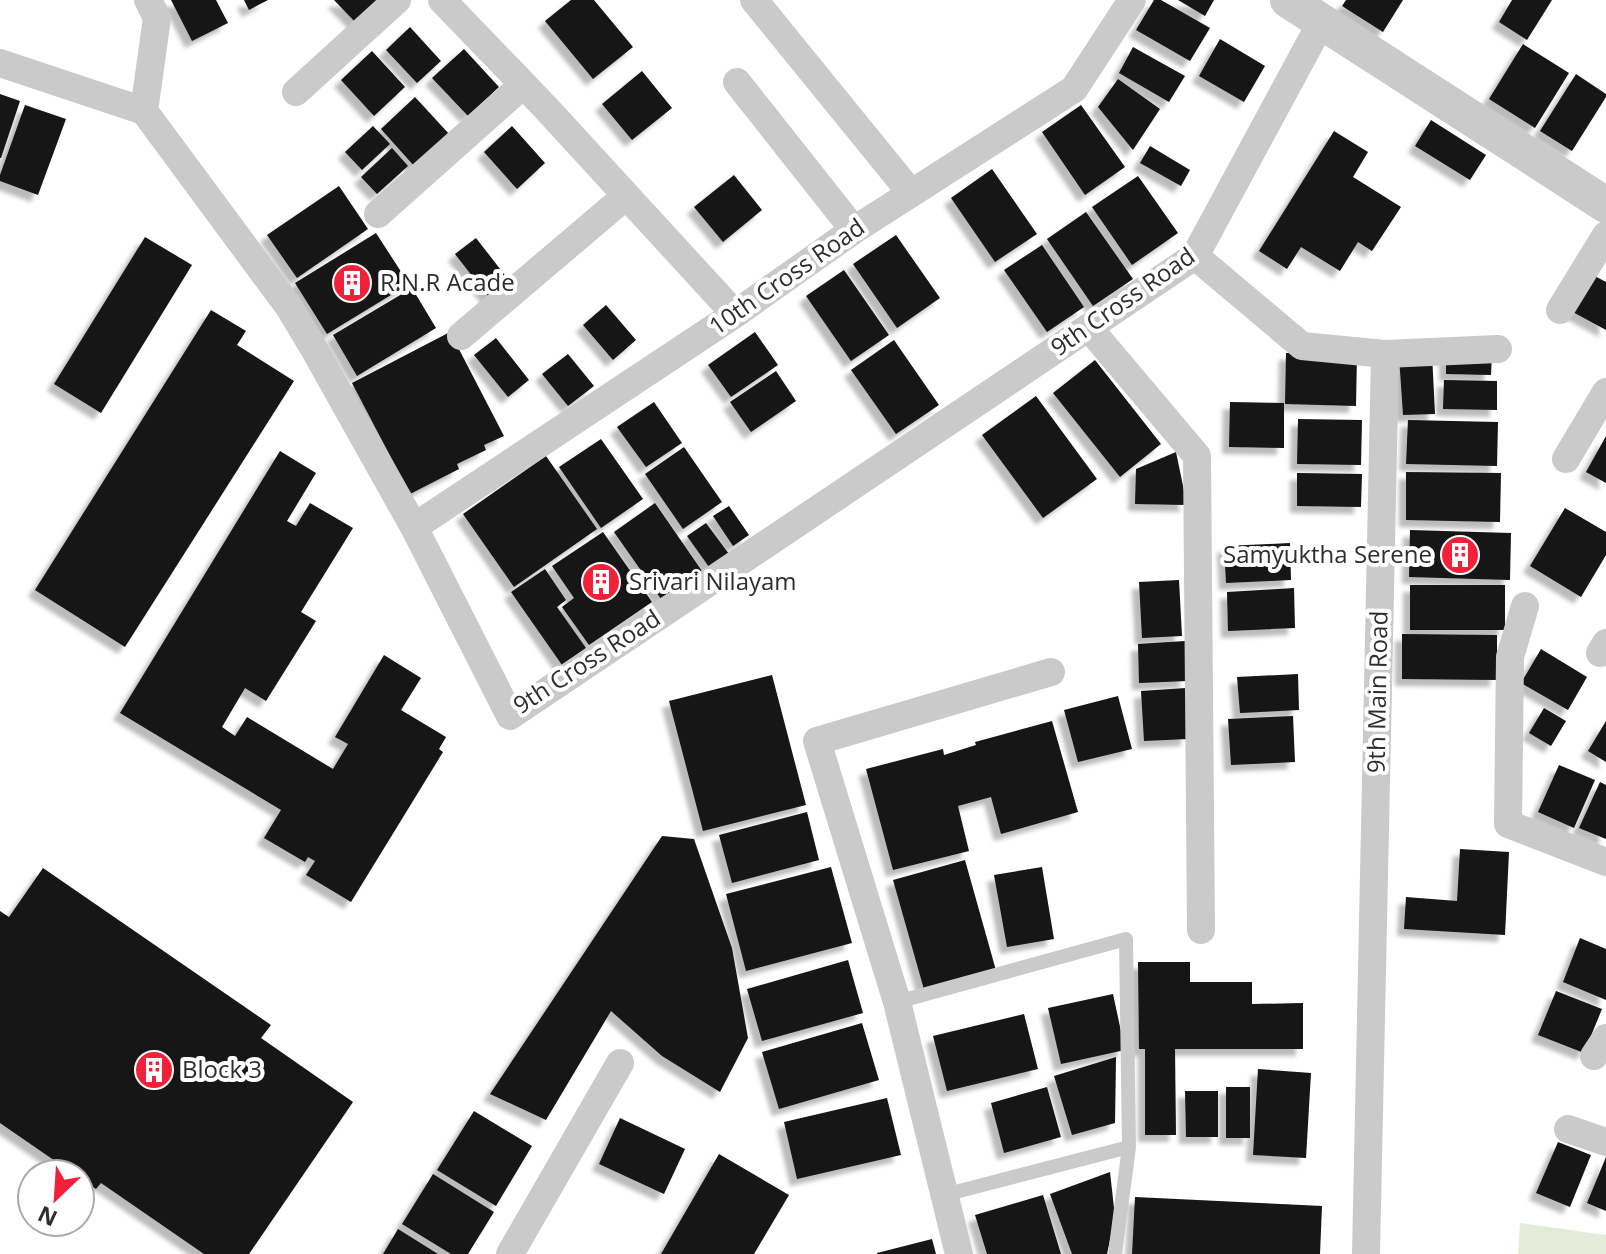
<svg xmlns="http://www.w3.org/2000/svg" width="1606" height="1254" font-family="'Open Sans',sans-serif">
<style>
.green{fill:#e4ecd9}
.building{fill:#141414;filter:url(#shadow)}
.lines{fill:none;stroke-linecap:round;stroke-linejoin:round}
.service{stroke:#cacaca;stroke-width:14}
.minor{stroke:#cacaca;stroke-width:28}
.tertiary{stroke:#cacaca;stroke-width:36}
.labels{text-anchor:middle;stroke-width:8;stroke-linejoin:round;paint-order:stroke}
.street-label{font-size:24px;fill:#2d2d2d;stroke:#fff}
.poi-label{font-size:24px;fill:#2d2d2d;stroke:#fff;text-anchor:start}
</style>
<defs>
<filter id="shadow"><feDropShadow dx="-7" dy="7" stdDeviation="2" flood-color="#0004"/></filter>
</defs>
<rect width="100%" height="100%" fill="#fff"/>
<path class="green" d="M1520,1223L1606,1235V1254H1518Z"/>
<path class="building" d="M171,0H216L228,23L192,41Z
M244,0H268L249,10Z
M334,0H381L356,23Z
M571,0H594L633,47L593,79L545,21Z
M1154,0H1161L1210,28L1190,61L1136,30Z
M1178,0H1214L1205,16Z
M1346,0H1403L1383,32L1342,6Z
M1512,0H1552L1527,40L1499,22Z
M410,27L441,61L417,83L386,50Z
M1220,39L1265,66L1244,102L1199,76Z
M1523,44L1569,73L1535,128L1489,99Z
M1133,47L1185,76L1169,102L1119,73Z
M464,49L499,87L468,116L432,78Z
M372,51L405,87L374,116L341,80Z
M642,71L672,108L632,140L602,104Z
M1576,74L1606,94V97L1572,151L1540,131Z
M1118,79L1160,109L1133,150L1098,107Z
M0,94L20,101L1,158H0Z
M415,97L450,135L415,167L381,129Z
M25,105L66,119L38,195L0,181V175Z
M1081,105L1125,167L1085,195L1042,132Z
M1431,120L1486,155L1470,180L1415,146Z
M373,126L390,144L362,170L345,152Z
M512,126L545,163L517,189L484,152Z
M1334,131L1368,152L1353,177L1401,207L1372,251L1358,242L1340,271L1301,247L1287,269L1259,251Z
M1150,146L1190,170L1181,186L1140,163Z
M392,148L408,166L377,194L361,177Z
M992,169L1037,234L995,262L951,198Z
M734,175L762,210L723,242L694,207Z
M1138,176L1178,233L1132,265L1092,207Z
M339,186L368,229L297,278L267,235Z
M1086,212L1133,279L1093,306L1047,239Z
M376,233L409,284L327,334L295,283Z
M896,235L940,298L897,328L853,264Z
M145,237L192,265L101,413L54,384Z
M476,238L511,283L490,299L455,254Z
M1042,245L1084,307L1047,332L1004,270Z
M844,270L889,335L851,361L806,296Z
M1591,274L1606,282V330L1571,311Z
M412,288L436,328L357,376L333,335Z
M606,305L636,340L613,360L583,325Z
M211,310L246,331L237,345L294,381L125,647L35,590Z
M450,332L504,436L484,445L486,450L457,464L459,469L410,494L352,383Z
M755,332L778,365L731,397L708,365Z
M496,338L529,380L508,397L474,355Z
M894,340L939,405L896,434L851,370Z
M1446,352L1492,353L1491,375L1446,374Z
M1286,353L1357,354L1356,406L1285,404Z
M568,354L594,386L568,406L542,374Z
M1432,354L1435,414L1403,415L1399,356Z
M1095,360L1161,444L1120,477L1053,393Z
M776,371L796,401L751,432L730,402Z
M1444,380L1497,381V410L1443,409Z
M1036,396L1097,479L1043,518L982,435Z
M654,402L682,443L646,467L617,427Z
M1230,402L1284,403V448L1229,447Z
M1298,419L1362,420L1361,465L1297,464Z
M1408,420L1498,422L1497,466L1406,464Z
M1606,436V483L1586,472Z
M601,439L643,499L601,528L559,467Z
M684,447L722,502L683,529L645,474Z
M280,451L316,473L287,521L296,526L310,503L353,528L301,612L316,621L266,701L245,688L222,727L235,736L247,717L333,769L348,744L335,737L384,655L421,678L401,710L446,737L439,749L443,752L351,902L306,875L315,861L308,857L305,862L264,838L281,810L120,713Z
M1176,452L1187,505L1135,504L1136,469Z
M546,456L597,529L514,587L463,514Z
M1406,472L1501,473L1500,522L1406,520Z
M1297,473L1362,474L1361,507L1297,506Z
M655,503L702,571L661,599L614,532Z
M729,506L749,535L733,546L713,516Z
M1565,508L1606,532V555L1581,597L1530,566Z
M706,523L729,554L709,567L687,536Z
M1410,530L1511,533L1510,580L1409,577Z
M603,532L652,602L589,645L562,607L574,598L552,566Z
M1290,543L1291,580L1226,583L1224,546Z
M545,569L566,600L557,607L586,648L562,665L511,592Z
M1179,580L1182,636L1142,638L1139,582Z
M1410,585H1505V630H1410Z
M1294,588L1295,628L1228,631L1227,592Z
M1402,634L1497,635V680L1402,679Z
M1185,641L1187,681L1139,683L1138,644Z
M1541,649L1587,677L1568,710L1521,683Z
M1298,674L1299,710L1240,713L1237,677Z
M772,675L806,805L703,831L669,701Z
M1186,688L1188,739L1144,741L1141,691Z
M1118,696L1132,749L1078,762L1064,710Z
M1544,708L1566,721L1551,746L1529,733Z
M1293,716L1295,762L1231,765L1228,719Z
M1052,721L1078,812L1001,834L991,797L958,806L969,851L893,870L866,769L943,749L944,755L976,745L975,742Z
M1606,721V762L1588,751Z
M1559,765L1595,780L1574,828L1538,812Z
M1600,782L1606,785V839L1579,828Z
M807,812L819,860L732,883L719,835Z
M662,836L694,839L732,948L748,1038L720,1092L662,1056L611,1011L546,1120L490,1094Z
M1460,849L1509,852L1505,935L1404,929L1406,897L1457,901Z
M965,860L997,974L925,993L893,880Z
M831,867L852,943L746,971L726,894Z
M1042,867L1054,939L1007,947L994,875Z
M43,868L271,1025L261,1038L353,1102L249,1254H204L101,1183L96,1189L80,1178V1174H74L0,1123V911L9,917Z
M1580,938L1606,949V1000L1563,982Z
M848,960L863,1013L762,1041L747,989Z
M1138,962H1190V982H1252V1004L1303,1003V1049H1175L1176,1135H1145V1049H1139Z
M1556,991L1602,1009L1584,1053L1538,1035Z
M1113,994L1125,1050L1061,1064L1048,1008Z
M1024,1014L1038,1069L947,1091L933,1036Z
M862,1023L879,1080L779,1109L762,1052Z
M1116,1057L1115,1123L1072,1135L1054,1076Z
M1258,1069L1311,1073L1306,1158L1253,1155Z
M1047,1087L1061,1137L1004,1153L991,1103Z
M1226,1087H1250V1138H1226Z
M1185,1091H1218V1137H1186Z
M887,1098L901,1155L797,1179L784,1122Z
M474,1111L532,1146L496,1206L437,1170Z
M620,1118L685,1149L664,1194L599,1164Z
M1558,1142L1591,1155L1570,1207L1536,1193Z
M719,1154L789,1195L754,1254H661Z
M1606,1157V1211L1587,1203Z
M1110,1172L1115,1217L1107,1254H1072L1050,1194Z
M433,1174L494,1212L468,1254H451L402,1224Z
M1043,1195L1061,1254H987L975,1215Z
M1135,1197L1322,1206L1320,1254H1132Z
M398,1229L438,1254H383Z
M932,1239L936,1254H877V1253Z"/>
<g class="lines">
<path class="service" d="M897,1002L1126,939L1129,1147L1115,1254
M944,1195L1129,1147"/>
<path class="minor" d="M442,0L546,108L735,314
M754,0L911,193
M0,63L144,111L289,307L313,347L414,527L510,716L1195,256L1322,21
M737,82L854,230
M296,92L397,0
M144,111L157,18L148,0
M378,214L523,85
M1195,256L1302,346L1385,354L1366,1254
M1560,310L1606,235
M1089,328L1197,456L1201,930
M461,336L626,196
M1385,354L1498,349
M1566,459L1606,392
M414,527L735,314L854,230L1074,89L1132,0
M1525,606L1510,657L1508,824L1606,862
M1600,653L1606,643
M1594,1056L1606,1038
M1568,1129L1606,1142
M510,1254L620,1063
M959,1254L897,1002L817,741L1051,672"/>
<path class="tertiary" d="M1288,0L1606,205"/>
</g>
<defs>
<g id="building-disc" transform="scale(2)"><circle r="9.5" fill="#f3203a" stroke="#fff"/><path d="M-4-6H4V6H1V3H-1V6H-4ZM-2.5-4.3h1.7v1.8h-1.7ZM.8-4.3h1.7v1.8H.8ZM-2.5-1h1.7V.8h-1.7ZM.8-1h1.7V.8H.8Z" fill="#fff"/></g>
</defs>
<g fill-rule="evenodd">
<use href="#building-disc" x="352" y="283"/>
<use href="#building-disc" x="1460" y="555"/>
<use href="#building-disc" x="601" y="582"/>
<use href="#building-disc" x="154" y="1070"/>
</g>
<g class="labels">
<g class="street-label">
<text transform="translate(787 277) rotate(-35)" y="8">10th Cross Road</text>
<text transform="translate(1123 302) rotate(-35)" y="8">9th Cross Road</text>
<text transform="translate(587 662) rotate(-33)" y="8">9th Cross Road</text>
<text transform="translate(1378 692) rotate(-89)" y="8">9th Main Road</text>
</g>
<g class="poi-label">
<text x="380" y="291">R.N.R Acade</text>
<text x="1432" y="563" text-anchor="end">Samyuktha Serene</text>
<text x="629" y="590">Srivari Nilayam</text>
<text x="182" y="1078">Block 3</text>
</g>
</g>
<g transform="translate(56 1198) rotate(205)"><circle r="38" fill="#ffffff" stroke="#ababab" stroke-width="2"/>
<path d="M0-6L14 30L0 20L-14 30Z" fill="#f3203a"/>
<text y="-12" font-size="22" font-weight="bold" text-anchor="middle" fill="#2d2d2d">N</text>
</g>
</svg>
